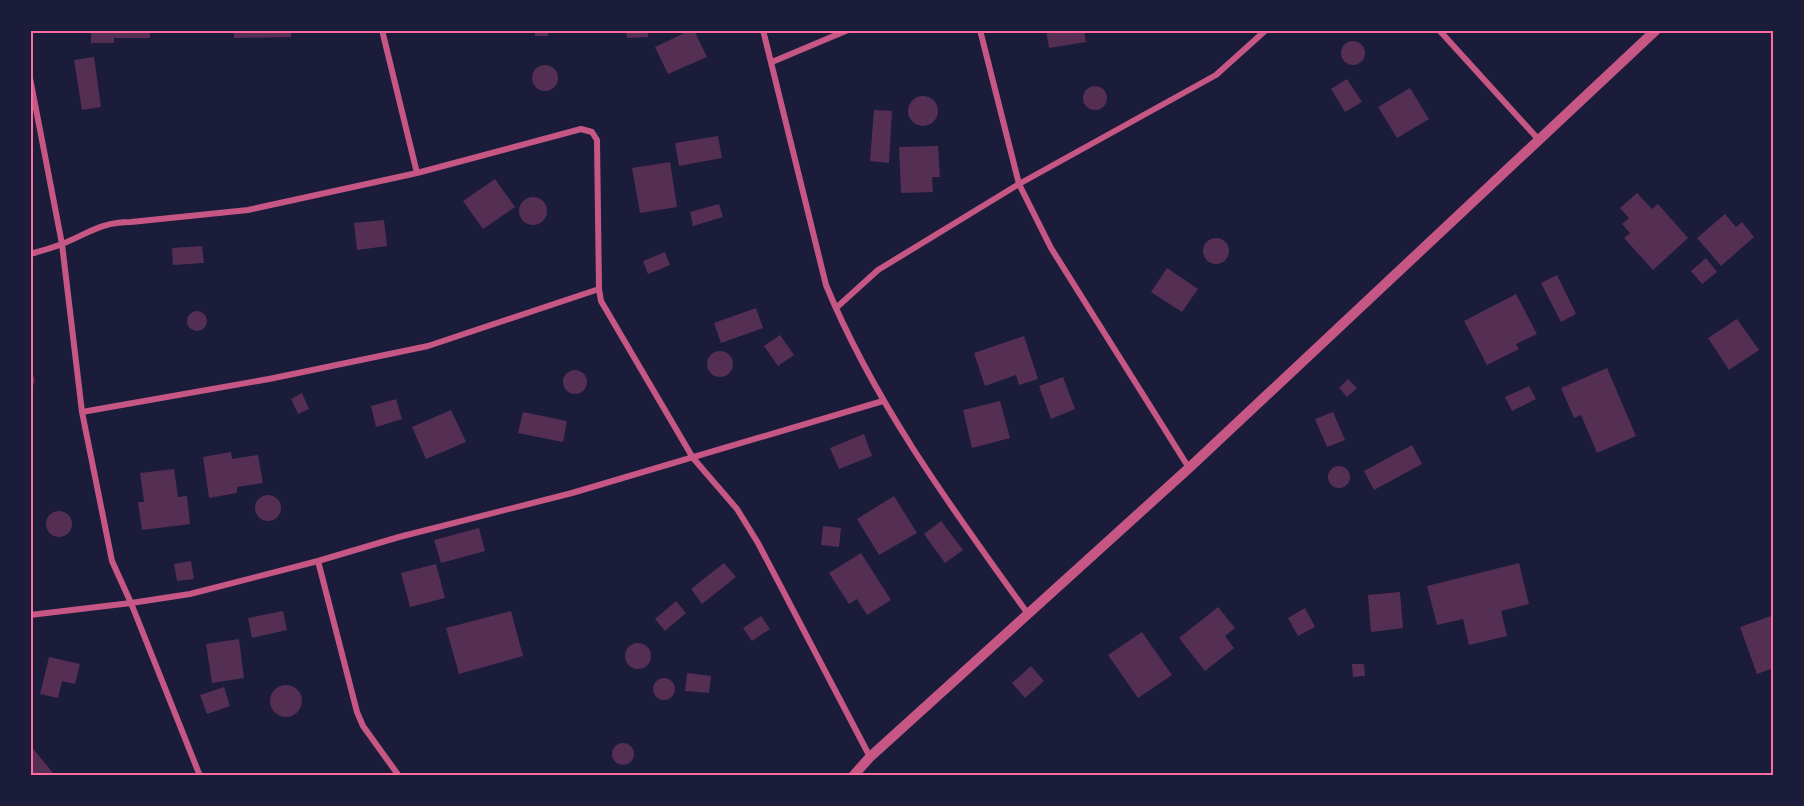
<svg xmlns="http://www.w3.org/2000/svg" width="1804" height="806" font-family="Ubuntu,sans-serif">
<style>
.building{fill:#542f53}
.lines{fill:none;stroke-linecap:round;stroke-linejoin:round}
.minor{stroke:#c65784;stroke-width:6}
.tertiary{stroke:#c65784;stroke-width:10}
.neatline{fill:none;stroke:#ff6b9d;stroke-width:2}
</style>
<rect width="100%" height="100%" fill="#1b1b3a"/>
<path class="building" d="M91,30H150V38H114V43H91Z
M234,30H291V37L234,38Z
M535,30H548V36H535Z
M626,30H648V37L627,38Z
M691,30H694L707,57L668,74L655,47Z
M1046,30H1084L1086,42L1049,48Z
M1341 53a12 12 0 1 1 24 0a12 12 0 1 1-24 0Z
M94,57L101,107L82,110L74,60Z
M532 78a13 13 0 1 1 26 0a13 13 0 1 1-26 0Z
M1347,79L1362,102L1345,112L1331,89Z
M1083 98a12 12 0 1 1 24 0a12 12 0 1 1-24 0Z
M1410,88L1429,119L1397,138L1378,107Z
M908 111a15 15 0 1 1 30 0a15 15 0 1 1-30 0Z
M874,110L892,111L889,163L870,161Z
M718,136L722,158L679,166L675,143Z
M938,146L940,177H932L933,192L901,193L899,147Z
M670,162L677,207L640,213L632,168Z
M495,179L515,207L483,229L463,201Z
M1637,193L1652,209L1658,204L1688,238L1653,270L1624,238L1630,233L1622,224L1629,218L1620,208Z
M519 211a14 14 0 1 1 28 0a14 14 0 1 1-28 0Z
M719,204L723,217L693,226L690,212Z
M1725,214L1736,227L1742,222L1754,237L1721,266L1697,238Z
M384,220L387,246L357,250L354,223Z
M1203 251a13 13 0 1 1 26 0a13 13 0 1 1-26 0Z
M202,246L204,263L173,265L172,248Z
M665,252L670,265L648,274L643,261Z
M1706,258L1717,272L1702,284L1691,271Z
M1167,268L1198,289L1182,312L1151,292Z
M1557,275L1576,314L1561,322L1541,283Z
M1516,294L1537,334L1516,344L1519,349L1487,365L1464,321Z
M756,308L763,328L721,343L714,323Z
M187 321a10 10 0 1 1 20 0a10 10 0 1 1-20 0Z
M1737,319L1759,350L1729,370L1708,338Z
M780,335L794,355L778,366L764,346Z
M1024,336L1038,379L1019,385L1016,375L985,386L974,353Z
M707 364a13 13 0 1 1 26 0a13 13 0 1 1-26 0Z
M1607,368L1636,436L1597,453L1581,415L1574,418L1561,388Z
M30,370L34,377L35,382L30,389Z
M563 382a12 12 0 1 1 24 0a12 12 0 1 1-24 0Z
M1063,377L1075,409L1051,419L1039,386Z
M1348,379L1357,388L1347,397L1339,388Z
M1529,386L1536,399L1512,411L1505,397Z
M302,393L309,409L298,414L291,399Z
M396,399L402,419L376,427L371,406Z
M1000,401L1010,438L972,448L963,410Z
M451,410L466,442L426,459L412,427Z
M523,412L567,421L563,442L518,433Z
M1333,412L1345,440L1327,447L1315,419Z
M864,434L872,456L839,469L830,448Z
M1412,445L1422,464L1374,490L1364,471Z
M231,452L232,459L258,455L263,483L237,487V493L209,498L203,457Z
M1328 477a11 11 0 1 1 22 0a11 11 0 1 1-22 0Z
M174,469L178,497L187,496L190,524L142,530L138,502H144L140,473Z
M255 508a13 13 0 1 1 26 0a13 13 0 1 1-26 0Z
M894,496L917,533L879,555L857,519Z
M46 524a13 13 0 1 1 26 0a13 13 0 1 1-26 0Z
M941,521L963,550L945,563L924,534Z
M823,526L841,528L839,547L821,545Z
M479,528L485,551L441,563L434,540Z
M861,553L891,600L867,615L857,599L849,604L829,573Z
M191,561L194,579L177,581L174,564Z
M724,563L736,577L702,604L691,589Z
M1519,563L1529,604L1501,611L1507,636L1469,645L1463,619L1437,625L1427,586Z
M436,564L445,598L410,607L401,573Z
M1400,592L1403,628L1371,632L1368,595Z
M676,601L686,613L665,631L655,619Z
M1218,607L1235,628L1225,636L1234,648L1205,671L1179,638Z
M1305,608L1315,627L1298,636L1288,618Z
M283,611L287,630L252,638L248,618Z
M511,611L523,656L459,674L446,628Z
M1774,615V668L1757,674L1740,627Z
M761,616L770,629L752,641L743,628Z
M1142,632L1172,675L1138,698L1108,655Z
M239,639L244,678L212,683L206,644Z
M625 656a13 13 0 1 1 26 0a13 13 0 1 1-26 0Z
M49,657L80,664L75,684L62,681L58,698L40,694Z
M1352,664H1364L1365,676L1353,677Z
M1031,666L1044,681L1025,698L1012,683Z
M687,673L711,676L709,693L685,691Z
M653 689a11 11 0 1 1 22 0a11 11 0 1 1-22 0Z
M270 701a16 16 0 1 1 32 0a16 16 0 1 1-32 0Z
M224,687L230,706L207,714L200,695Z
M612 754a11 11 0 1 1 22 0a11 11 0 1 1-22 0Z
M30,745L53,773L50,776H30Z"/>
<g class="lines">
<path class="minor" d="M382,30L417,173
M763,30L826,285C875,404 953,510 1028,614
M980,30L1019,184L1051,248L1189,468
M1439,30L1539,140
M772,62L848,30
M30,78L62,244L82,412L112,561L131,603L200,776
M30,254C41,251 52,248 62,244C89,233 101,222 131,222L248,210L417,173L581,129L592,132L597,140L599,289L601,301L693,458L737,509L758,543L870,757
M836,308L878,270L1019,184L1216,75L1266,30
M82,412L269,379L428,346L599,289
M318,561L357,712L363,726L399,776
M30,615L131,603L190,594L318,561L399,537L572,493L883,401"/>
<path class="tertiary" d="M853,776L870,757L1189,468L1656,30"/>
</g>
<rect width="1804" height="806" fill="none" stroke="#1b1b3a" stroke-width="63"/>
<rect x="32" y="32" width="1740" height="742" class="neatline"/>
</svg>
